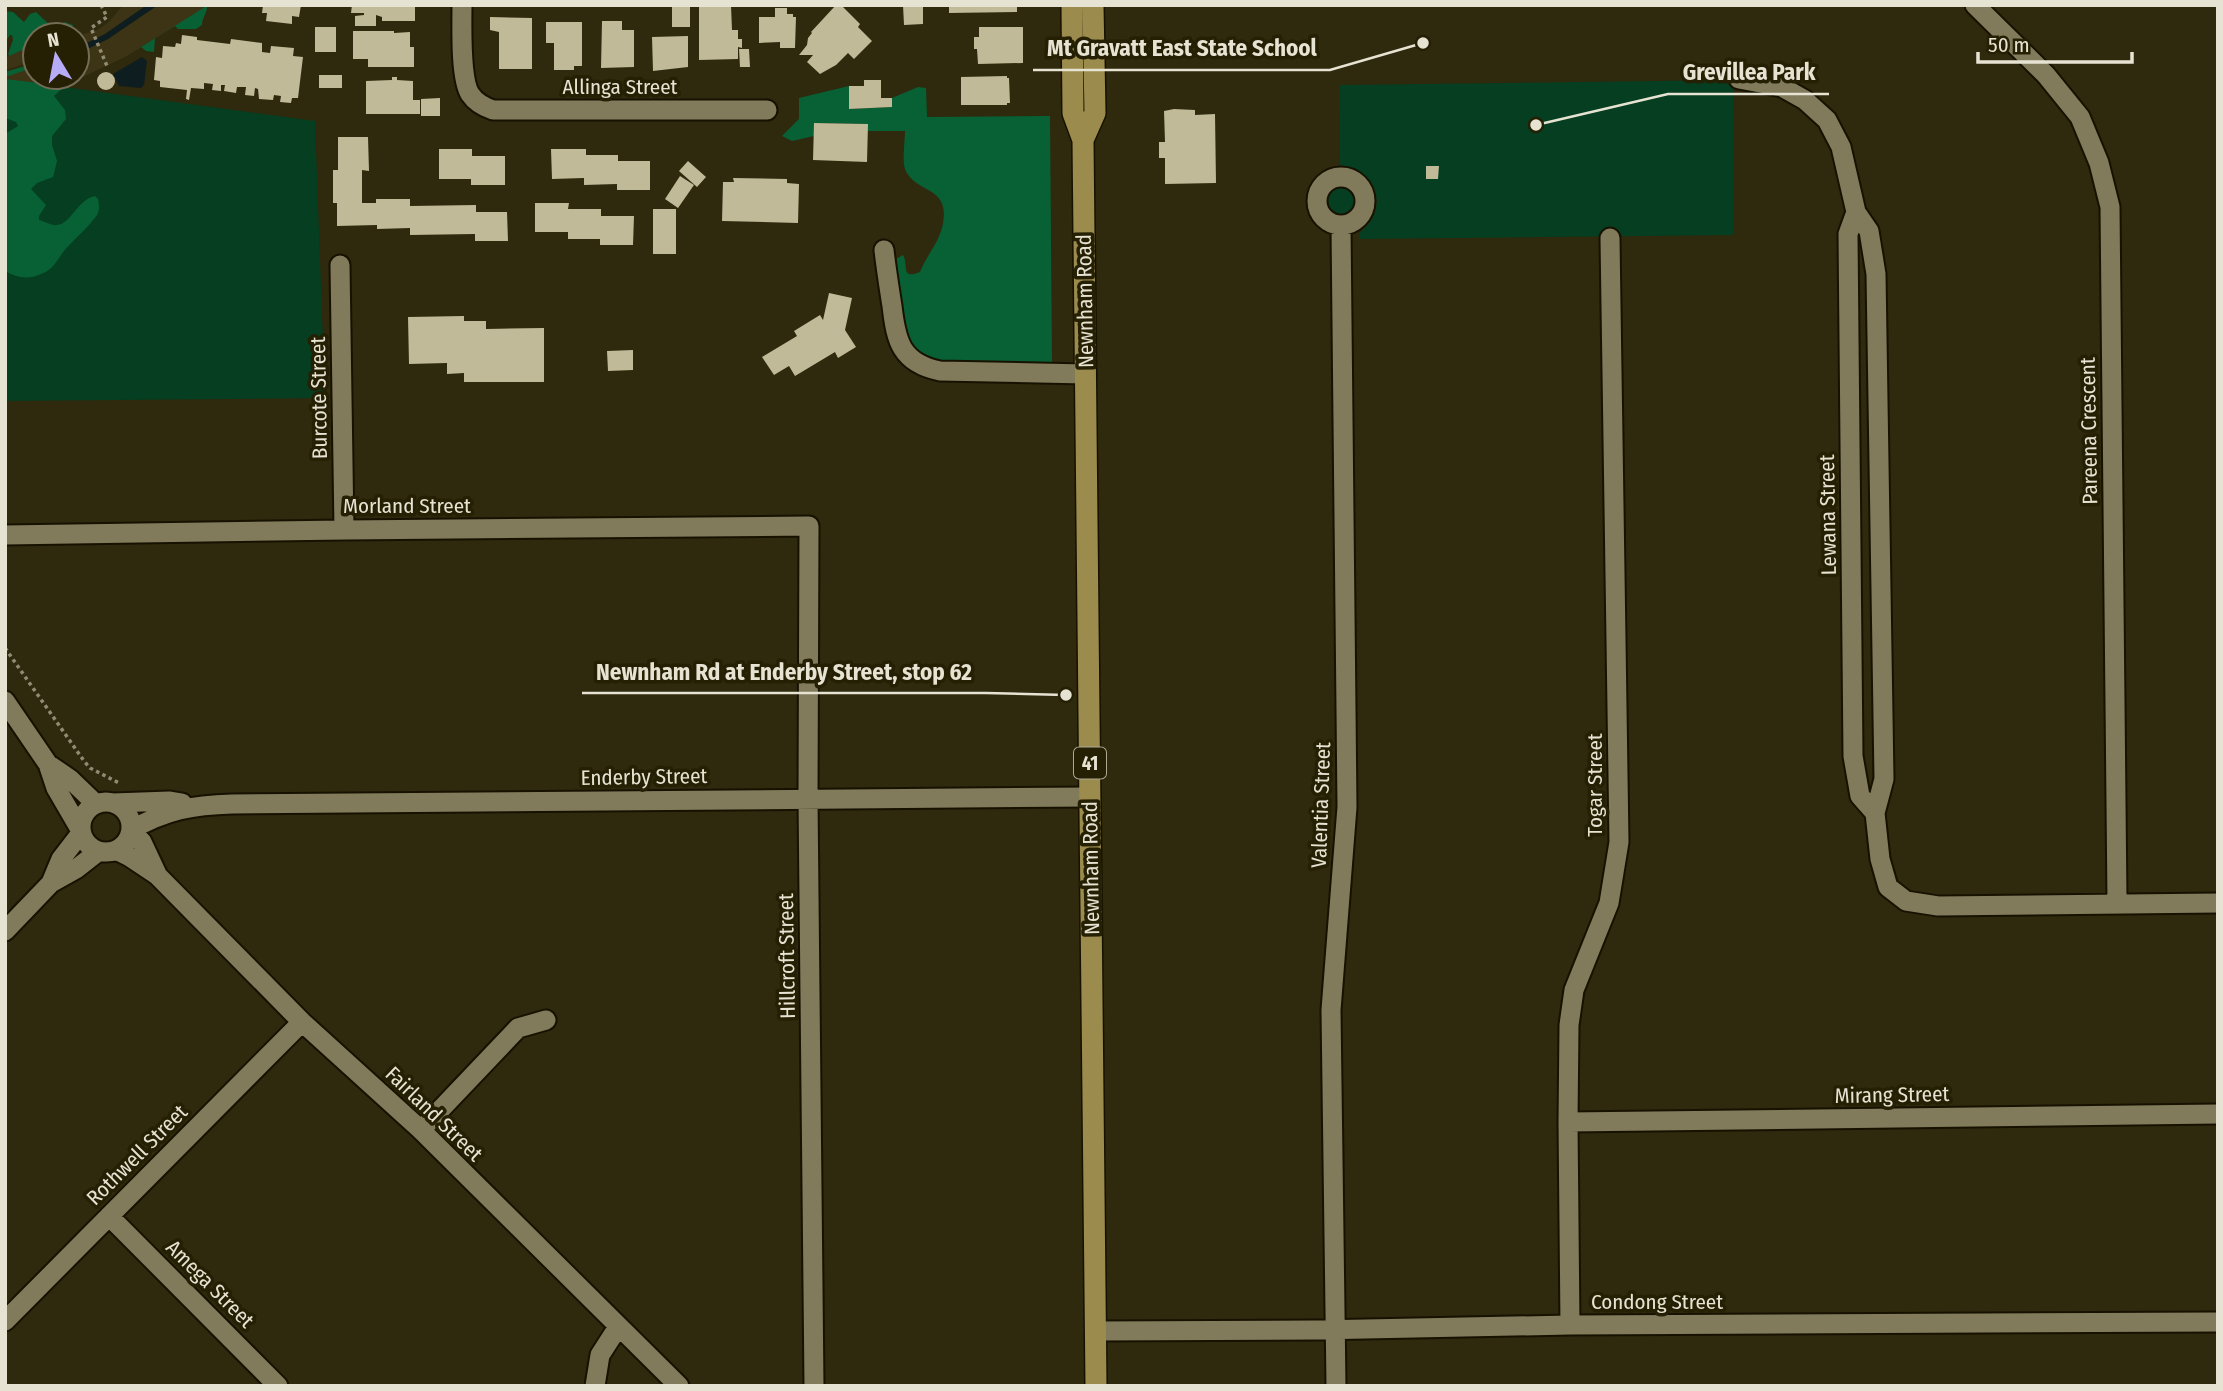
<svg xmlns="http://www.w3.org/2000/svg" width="2223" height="1391" font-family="'Fira Sans Condensed',sans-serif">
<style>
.green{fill:#053e20}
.forest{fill:#086134}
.sand{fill:#3c3414}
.water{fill:#0e1d20}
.building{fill:#c0ba99}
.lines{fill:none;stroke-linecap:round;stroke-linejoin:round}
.minor-casing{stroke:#171200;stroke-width:23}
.major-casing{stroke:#171200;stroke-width:24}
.path{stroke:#908b75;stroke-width:3.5;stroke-dasharray:3.5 3.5;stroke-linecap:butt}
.minor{stroke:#817b5c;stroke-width:19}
.major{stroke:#9b8b4d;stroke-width:21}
.labels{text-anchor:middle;stroke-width:7;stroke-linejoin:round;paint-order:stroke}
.shield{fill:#251f03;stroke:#ada895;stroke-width:2}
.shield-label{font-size:19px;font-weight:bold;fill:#e7e3d3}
.street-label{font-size:21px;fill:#e7e3d3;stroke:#251f03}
.leader{fill:none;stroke:#e7e3d3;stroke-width:2.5}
.callout-dot{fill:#e7e3d3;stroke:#251f03;stroke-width:2.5}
.callout-label{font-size:23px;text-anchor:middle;font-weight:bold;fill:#e7e3d3;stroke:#251f03;stroke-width:7;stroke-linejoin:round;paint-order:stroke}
</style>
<rect width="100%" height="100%" fill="#2f290d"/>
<path class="green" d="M5,79L315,121L325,398L5,401Z
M1733,80L1734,235L1359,239V233C1390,209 1378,170 1340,165L1339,85Z
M1326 201a15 15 0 1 1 30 0a15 15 0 1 1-30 0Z"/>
<path class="forest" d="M203,5L207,7C207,13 202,18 202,25L196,29H178L175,26L155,38L154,52L146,51L141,47C114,64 75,74 54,96L65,110L66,119L52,136V145L57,161L53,177L37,183L31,189L46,205L39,216V220C44,221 52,226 57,225C71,224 77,200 95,196L98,199C99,204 100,210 97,215C88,228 74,239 64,251C57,260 53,270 41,274C28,280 17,278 5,271V134L18,126L16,122L5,118V72L35,63V77H77Z
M5,11L13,12L24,22L30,14L36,12L54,29L60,27L64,22L73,25L71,35H35V60H12L8,54L13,40L12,35H10L5,43Z
M849,86L850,109L892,107V98L918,87L926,88L927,117L1050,116L1052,363L941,360C907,354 906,331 902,302C900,288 898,273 896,259L903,255C909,265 900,280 920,272C927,254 940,242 943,223C950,185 915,194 905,169C902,161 905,140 905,131H868L867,124L815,123L814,136L792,141L782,136L799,119V98Z"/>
<path class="sand" d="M123,5H147L105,34L77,48V35C103,31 107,25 123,5Z
M158,5H208L127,56L64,86L5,79V77L35,67V77H77V54L108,39Z
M35,44V61L5,70V58Z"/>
<path class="water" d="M147,5H158L108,39L77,54V48L105,34Z
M142,57L147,61L144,85L141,88L119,86L113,74Z"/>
<path class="building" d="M263,5H301L299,17L292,16V24L266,21L267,13H262Z
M352,5H415V21H382V17L376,15V26H355V16L364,15V13H351Z
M699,5H731L732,30H738V39H742V48L738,47V59L699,60Z
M836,5H841L860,24L858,27L872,41L854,59L848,53L836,65L820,74L807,62L813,55H799L807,45L808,38L812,33L811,32Z
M903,5H923V24L904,25Z
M949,5H1017V12L949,13Z
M672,7H690V27H672Z
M775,8H787V14H793V17H796L795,48H780V42L759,43V17H775Z
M490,17L532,18V69H499V32L490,30Z
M602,21H622V30H634V67L601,68Z
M546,22H582V66H574V70H554V43H546Z
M315,27H336V52H315Z
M979,27H1023V63L978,64L977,49H974V37H979Z
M353,31H394V33L410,32V47H414V67H368V59H353Z
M182,35L197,37V40L230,44L231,39L262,43V52L270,53L271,46L294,48L293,56L303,57L298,98H292L291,103L280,102L281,96L274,95L273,100L259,99L258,89L255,88L254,96L245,95L246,87H237L236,93L224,91L225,85H221V91L212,90L213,84L204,83V89L191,88L189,100L186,99L187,90L160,87V81L154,80L156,57L162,58L163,46L175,47L176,43L181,44Z
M688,36V67L653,71L652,37Z
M739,49H749L750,67H740Z
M97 81a9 9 0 1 1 18 0a9 9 0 1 1-18 0Z
M319,75H342V88H319Z
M1007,76V78H1009L1010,103H1007V105H961V77Z
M392,77H397V80L413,81V100H420V114H366V81L392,80Z
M864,80H881V98H892V107L849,109V86H864Z
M440,98V116H421V99Z
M1174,109L1195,110V115L1215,114L1216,183L1165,184V158H1159V142H1165L1164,111Z
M814,123L868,124L867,162L813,160Z
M338,137H368L369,171L362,170V203H376V199H410V206L476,205V212H507L508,241H475V234L410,235V228L377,229V225L337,226V203H333V170H338Z
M439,149H472V156H505V185H471V179H439Z
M551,149H586V155H618V161H650V190H617V184L584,185V178L552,179Z
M688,161L706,177L697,187L679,171Z
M1426,166H1439L1438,179H1426Z
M680,176L694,185L678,208L665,199Z
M733,178L787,179V183L799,184L798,223L722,221L723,182H734Z
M535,203H569L568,209H601V216H634L633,245H600V239H568V232H535Z
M653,209H676V254H653Z
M829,293L852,298L845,330L856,347L838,358L835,352L795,376L789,366L774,375L762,357L797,336L794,331L820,315L823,320Z
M464,316V321H486V329L544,328V382H464V373L447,374V363L409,364L408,317Z
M633,350V370L608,371L607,351Z"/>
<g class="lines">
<g class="minor-casing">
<path id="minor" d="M462,5C462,26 460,78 470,94C476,103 484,107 493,110H767
M1975,5L2046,75L2080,117L2099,163L2110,207L2117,902
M1739,79L1782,87L1805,100L1827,120L1841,147L1856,212L1869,231L1876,274L1884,779L1875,813L1880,859L1888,887L1906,901L1938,906L2218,903
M1317 201a24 24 0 1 1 48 0a24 24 0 1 1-48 0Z
M1856,212L1848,234L1853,756L1860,796L1875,813
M884,250C886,268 889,287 892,306C896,341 901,363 940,371L1086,374
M340,265L344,530
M5,535L344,530L809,526L808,798L814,1386
M5,701L48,764L56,788L81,831
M48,764L70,779L96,804
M81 827a25 25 0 1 1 50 0a25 25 0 1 1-50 0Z
M113,803L170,801L182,803
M131,830C166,810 193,805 232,804L1090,797
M131,831L142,842L157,874
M116,850L130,857L157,875L302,1022L421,1130L679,1386
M51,883L61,859L81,833
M5,931L51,883L76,869L99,851
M1568,1122L2218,1114
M421,1130L518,1028L546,1020
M109,1216L278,1386
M5,1321L302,1022
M1570,1325L1568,1122L1569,1025L1574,990L1609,903L1619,842L1610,238
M1096,1331L1316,1330L1570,1325L2218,1322
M595,1386L600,1355L618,1327
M1336,1386L1331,1010L1347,807L1341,226"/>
</g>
<g class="major-casing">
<path id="major" d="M1072,5L1073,113L1083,140L1096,1386
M1083,140L1095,113L1093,5"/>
</g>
<path class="path" d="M101,5L107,17L91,28L107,66
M5,648L84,761L90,768L119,783"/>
<use href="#minor" class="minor"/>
<use href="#major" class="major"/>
</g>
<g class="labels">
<rect class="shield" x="1074" y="747.5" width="32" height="31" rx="5"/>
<g class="shield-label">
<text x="1090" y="770">41</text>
</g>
<g class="street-label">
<text x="620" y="94">Allinga Street</text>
<text transform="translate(1085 301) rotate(-91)" y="7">Newnham Road</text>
<text transform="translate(319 398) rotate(-91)" y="7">Burcote Street</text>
<text transform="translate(2089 431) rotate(-91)" y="7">Pareena Crescent</text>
<text x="407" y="513">Morland Street</text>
<text transform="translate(1828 515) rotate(-91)" y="7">Lewana Street</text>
<text transform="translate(644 777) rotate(-1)" y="7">Enderby Street</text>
<text transform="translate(1595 785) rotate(-90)" y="7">Togar Street</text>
<text transform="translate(1321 805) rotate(-88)" y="7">Valentia Street</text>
<text transform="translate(1091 868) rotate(-91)" y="7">Newnham Road</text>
<text transform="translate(787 956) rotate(-91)" y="7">Hillcroft Street</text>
<text transform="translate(1892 1095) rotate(-1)" y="7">Mirang Street</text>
<text transform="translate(434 1114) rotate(44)" y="7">Fairland Street</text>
<text transform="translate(137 1155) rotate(-45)" y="7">Rothwell Street</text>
<text transform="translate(210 1284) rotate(45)" y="7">Amega Street</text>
<text x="1657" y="1309">Condong Street</text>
</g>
</g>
<path class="leader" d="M1423 43L1330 70H1033M1536 125L1668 94H1829M1066 695L986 693H582"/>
<g class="callout-dot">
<circle cx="1423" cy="43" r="7"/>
<circle cx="1536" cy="125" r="7"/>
<circle cx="1066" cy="695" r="7"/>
</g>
<g class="callout-label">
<text x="1182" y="56">Mt Gravatt East State School</text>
<text x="1749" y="80">Grevillea Park</text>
<text x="784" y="680">Newnham Rd at Enderby Street, stop 62</text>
</g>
<rect width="2223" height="1391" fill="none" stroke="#e7e3d3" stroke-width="14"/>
<g transform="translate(56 56) rotate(350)"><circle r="33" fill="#251f03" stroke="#736d56" stroke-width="2"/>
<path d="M0-5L12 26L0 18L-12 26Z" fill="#b6acf8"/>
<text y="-10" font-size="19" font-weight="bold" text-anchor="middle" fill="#e7e3d3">N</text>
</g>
<path d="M1978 52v10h154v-10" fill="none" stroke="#e7e3d3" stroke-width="3.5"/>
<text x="1988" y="52" font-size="21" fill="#e7e3d3" stroke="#251f03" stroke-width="5" paint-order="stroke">50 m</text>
</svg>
